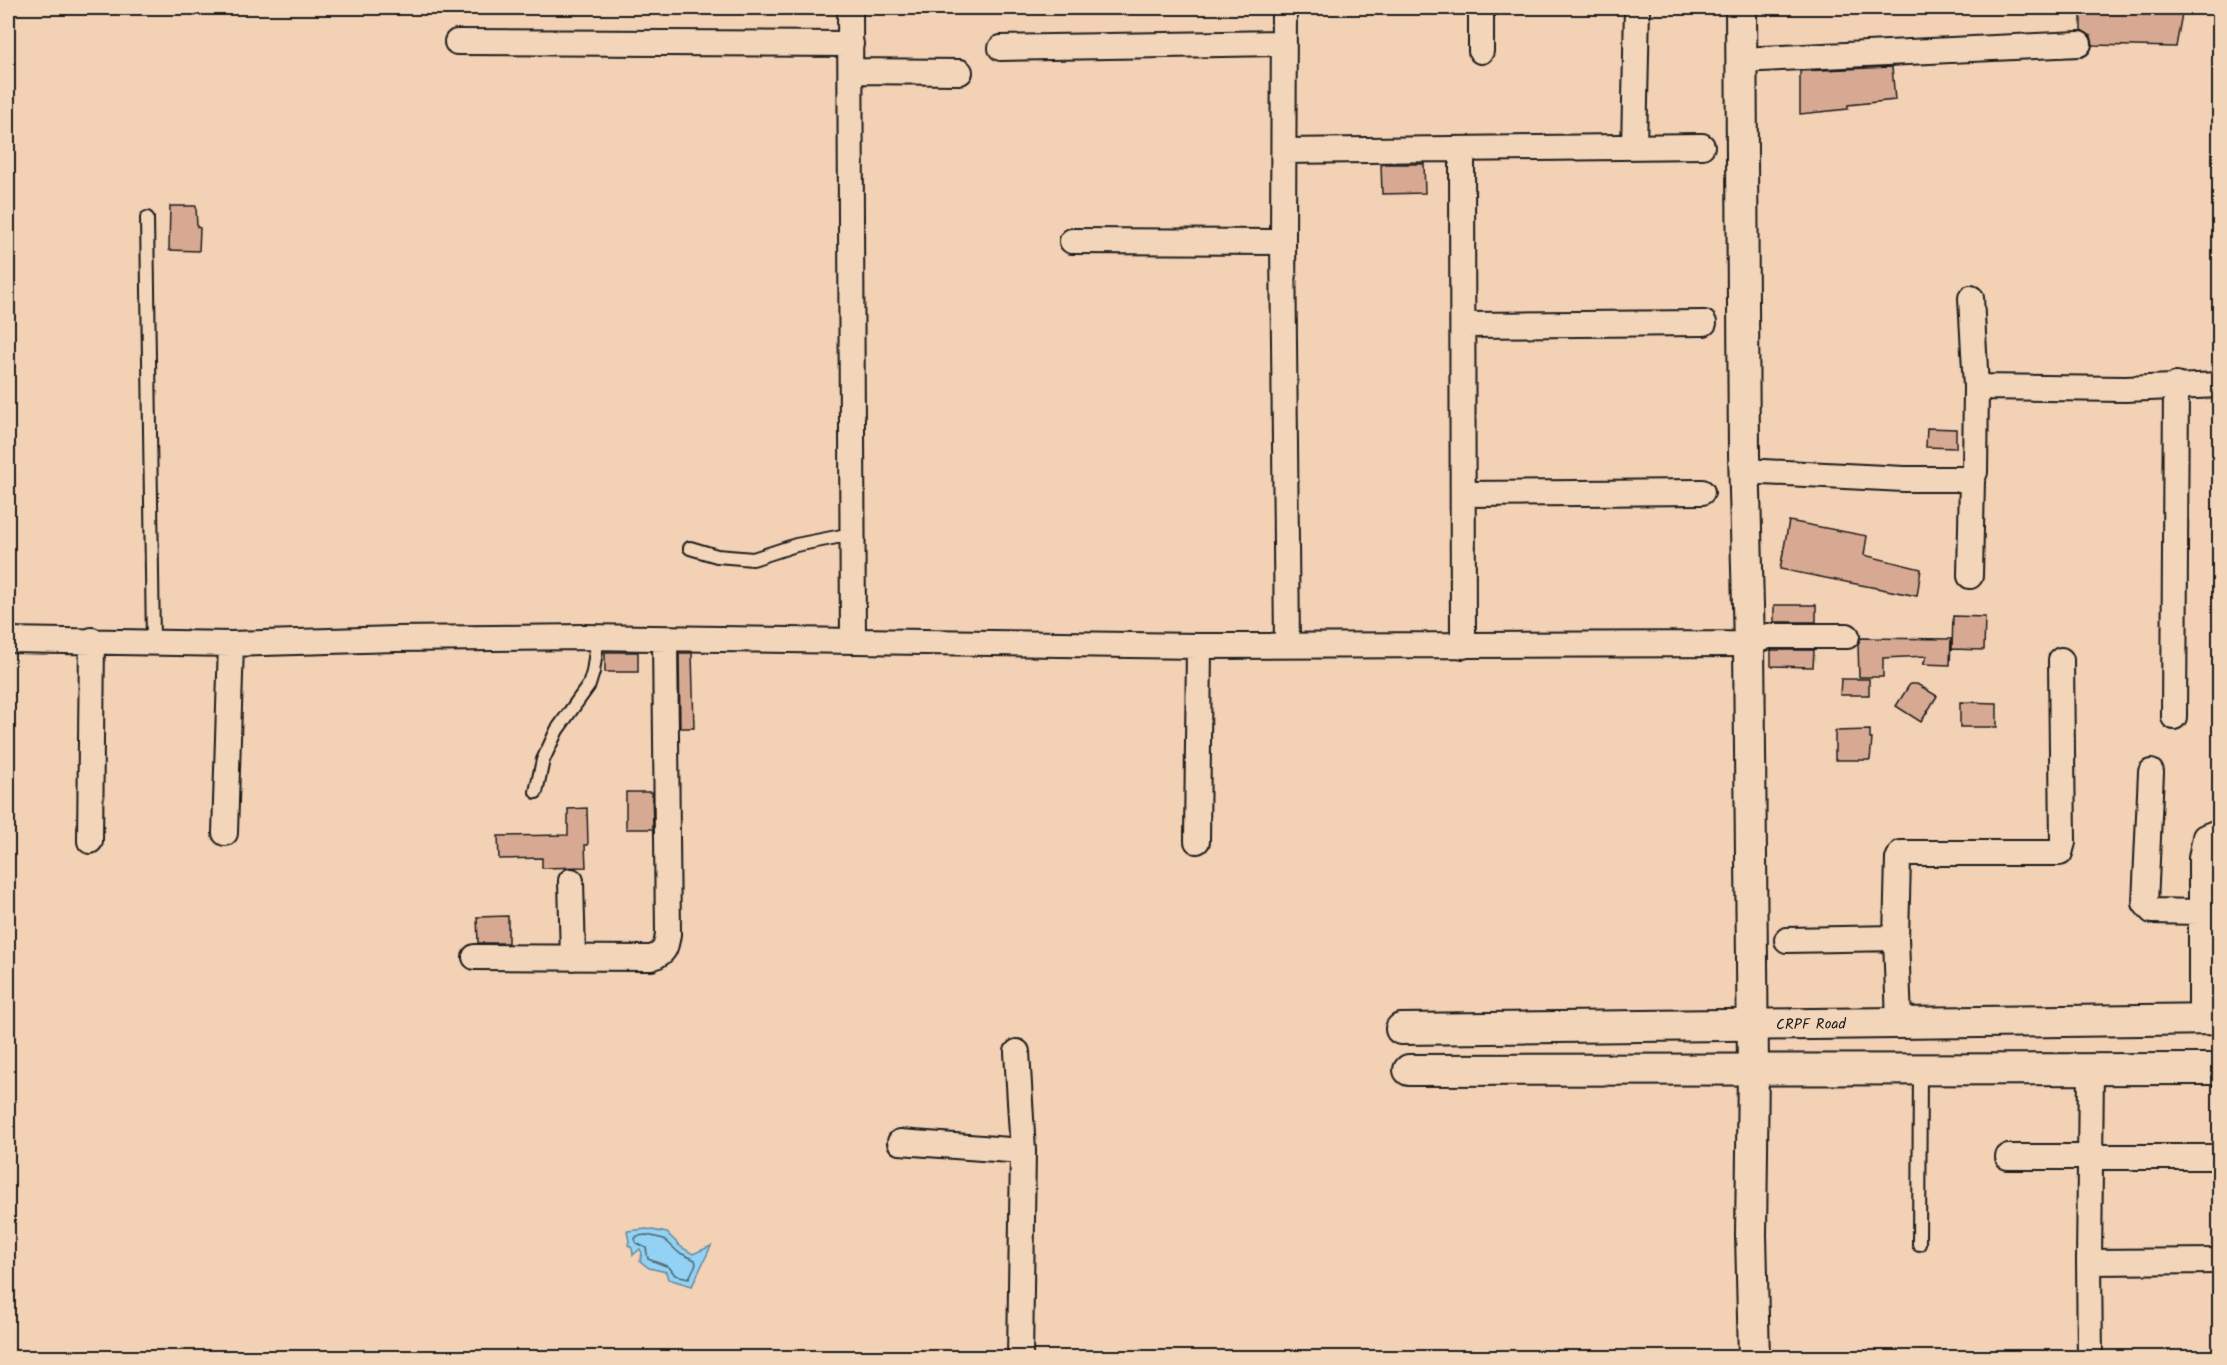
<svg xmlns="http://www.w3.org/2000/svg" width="2227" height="1365" font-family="Kalam,sans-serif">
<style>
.water{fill:#93d2f4;stroke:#63899e;stroke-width:1.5}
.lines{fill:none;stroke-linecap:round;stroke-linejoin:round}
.shore{stroke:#4c6572;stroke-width:1.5}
.building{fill:#d7a993;stroke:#1c1c1c;stroke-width:1.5}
.service-casing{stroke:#1c1c1c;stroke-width:16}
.minor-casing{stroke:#1c1c1c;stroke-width:28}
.tertiary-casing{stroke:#1c1c1c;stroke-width:34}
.service{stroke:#f3d6b9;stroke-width:12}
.minor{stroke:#f3d6b9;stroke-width:24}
.tertiary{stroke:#f3d6b9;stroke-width:30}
.labels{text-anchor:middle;stroke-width:5;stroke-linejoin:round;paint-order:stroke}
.street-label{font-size:15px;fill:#1c1c1c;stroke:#f3d6b9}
</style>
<rect width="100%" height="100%" fill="#f3d1b5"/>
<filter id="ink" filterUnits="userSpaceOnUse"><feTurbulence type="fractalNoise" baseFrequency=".0167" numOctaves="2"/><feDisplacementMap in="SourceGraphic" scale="12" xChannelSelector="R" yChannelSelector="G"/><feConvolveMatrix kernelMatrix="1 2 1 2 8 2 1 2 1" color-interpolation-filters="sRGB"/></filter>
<g filter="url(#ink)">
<path class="water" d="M647,1229L667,1233L681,1247L693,1254L711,1246L692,1286L668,1279L666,1272L649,1268L640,1261L642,1253L640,1249L633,1255L632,1248L628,1245L629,1241L627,1231Z"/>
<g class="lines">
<path class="shore" d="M647,1235L664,1239L678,1252L695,1260L696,1264L689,1278L675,1275L669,1267L648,1259L646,1248L636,1243L635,1239L637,1236Z"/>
</g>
<path class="building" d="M2081,8H2183L2176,47L2093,45L2091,36L2081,30Z
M1892,67L1895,100L1848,105V109L1800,114V71Z
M1381,164H1424L1425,193L1382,194Z
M170,206H196L197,227L200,228L199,251L169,250Z
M1927,428L1956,429V448L1926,447Z
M1789,521L1867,536L1864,555L1921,569L1917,596L1780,569Z
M1774,605H1816V622H1774Z
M1953,616L1985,617L1984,650L1952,649Z
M1861,638L1951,639L1950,665L1923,664L1927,656L1883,658V677H1859L1858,644Z
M1771,650H1814L1813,667L1771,666Z
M605,652H638V672H605Z
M679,653H692L694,728H680Z
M1841,679H1869V695H1840Z
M1910,684H1917L1937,696L1921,722L1896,706Z
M1960,702L1997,703V727H1960Z
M1870,730V739H1872L1870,760H1835V731Z
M626,792H652L653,829H626Z
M587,808L588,845H585L586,867L542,868V858L499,859L498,836L568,835V809Z
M508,916V943H478L477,917Z"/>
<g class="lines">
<g class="service-casing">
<path id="service" d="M147,218L153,643
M690,548L717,556L753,559L796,545L852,534
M536,792L543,760L557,730L589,685L593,672L598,637
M1919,1244L1920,1070"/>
</g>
<g class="minor-casing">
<path id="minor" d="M850,8L853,641
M1284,8L1283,242L1287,645
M1481,8V51
M457,42L851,44
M1001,48L1284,43
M1741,60L2079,44
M851,71L960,72
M1634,147L1637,8
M1462,149L1463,646
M1284,151L1702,146
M1072,241L1283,242
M1971,298L1976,387
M1463,325L1704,323
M1744,471L1904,479H1972L1975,472L1976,387L2125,389L2220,385
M1464,494L1702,492
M1970,576L1972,479
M8,640L231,644L396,639L585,637L1199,646L1749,644L1768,636H1847
M2174,717L2176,385
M2151,772L2145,903L2152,911L2199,912
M225,833L231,644
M90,841L92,640
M1197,841L1199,646
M571,881L573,958
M1787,940L1896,938
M475,957L651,958C665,953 666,948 668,934L665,639
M2201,1019V858L2205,837L2220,831
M1899,1023L1896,938L1898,859L1901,853H2060L2063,842L2061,660
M1017,1052L1023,1151L1020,1358
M2091,1069L2089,1262L2220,1261
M900,1142L1023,1151
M2008,1157H2220
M2089,1262L2090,1358"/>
</g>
<g class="tertiary-casing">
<g id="tertiary">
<path d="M1741,8L1744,453L1749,644L1753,1068L1751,1235L1754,1358"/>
<path id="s1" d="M1401,1029L2220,1019"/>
<path d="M1409,1070L2220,1069"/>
</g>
</g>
<use href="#service" class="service"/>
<use href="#minor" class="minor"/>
<use href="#tertiary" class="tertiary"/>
</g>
</g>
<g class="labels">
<g class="street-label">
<text dy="5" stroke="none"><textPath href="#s1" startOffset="410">CRPF Road</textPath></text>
</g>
</g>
<rect width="2227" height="1365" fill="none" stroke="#f3d6b9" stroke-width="30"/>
<rect x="15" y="15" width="2197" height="1335" fill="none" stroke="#1c1c1c" stroke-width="2" filter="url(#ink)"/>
</svg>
